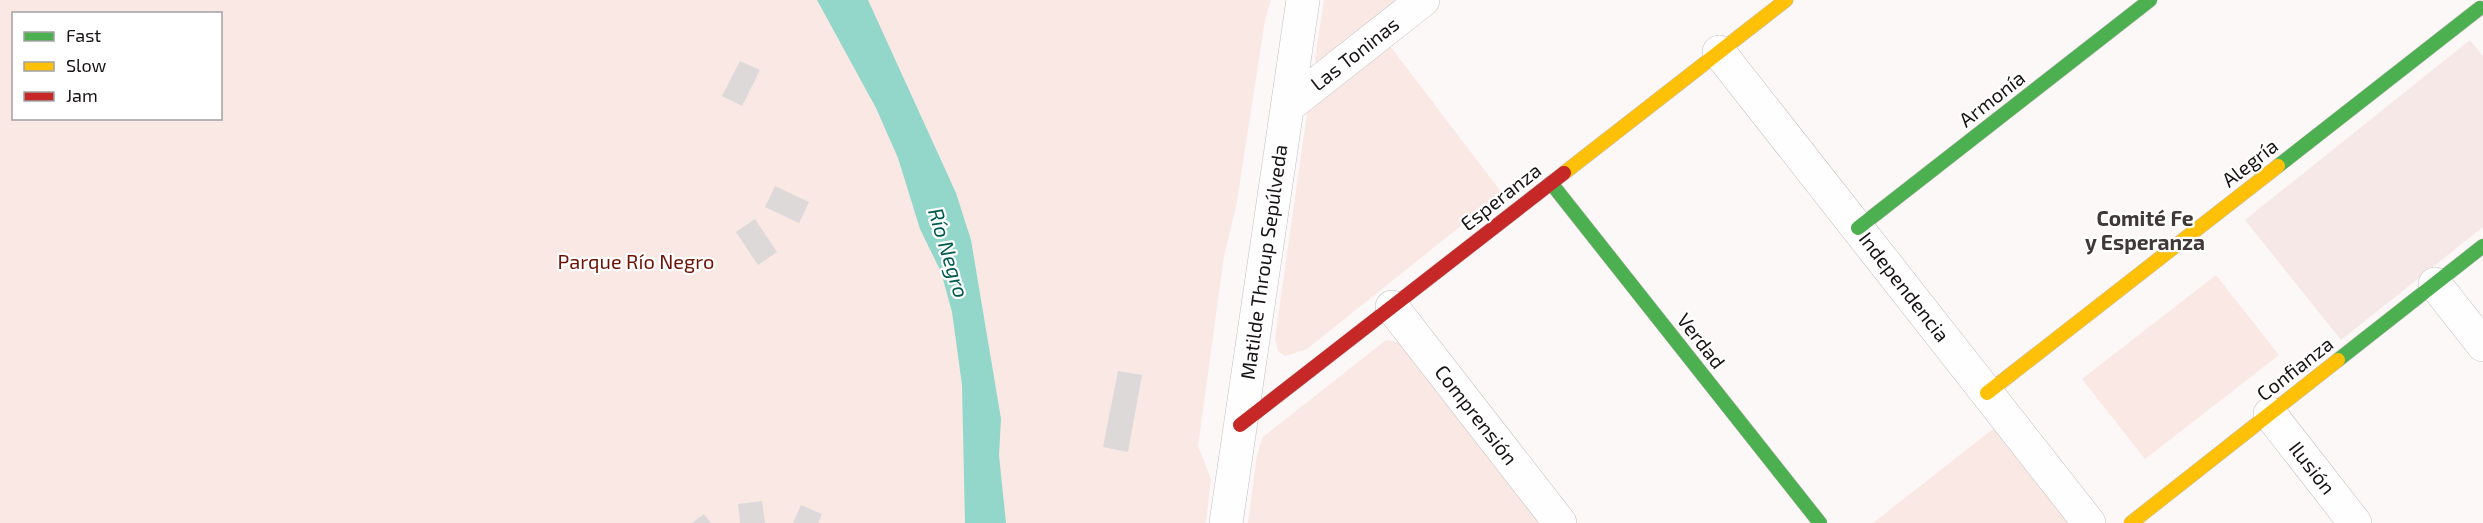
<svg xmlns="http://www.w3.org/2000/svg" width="2483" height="523" font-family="'Exo 2',sans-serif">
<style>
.built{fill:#f5e8e6}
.green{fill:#f9e8e4;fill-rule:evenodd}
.water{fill:#93d7ca}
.building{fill:#ddd9d9}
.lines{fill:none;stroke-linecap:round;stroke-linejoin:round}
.street-casing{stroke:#c3bfbf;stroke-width:34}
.fast-casing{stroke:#c3bfbf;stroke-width:15}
.slow-casing{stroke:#c3bfbf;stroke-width:15}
.jam-casing{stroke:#c3bfbf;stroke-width:15}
.street{stroke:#fffefe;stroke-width:33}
.fast{stroke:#4caf50;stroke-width:14}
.slow{stroke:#ffc107;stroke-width:14}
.jam{stroke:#c62828;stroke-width:14}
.labels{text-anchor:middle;stroke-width:4.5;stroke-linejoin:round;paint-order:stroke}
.street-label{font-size:20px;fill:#181414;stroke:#fff}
.park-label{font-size:20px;fill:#6e1206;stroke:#fff}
.neighbourhood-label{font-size:21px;font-weight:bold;fill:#403937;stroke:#fff}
.water-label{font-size:21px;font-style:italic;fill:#005b4f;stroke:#fff}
</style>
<rect width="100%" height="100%" fill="#fdf8f8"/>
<path class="built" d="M2470,40L2483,56V227L2341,340L2245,220Z"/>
<path class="green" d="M0,0H1271L1265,20L1236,207L1224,256L1198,446L1211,479L1206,523H0ZM14,14H220V118H14Z
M1324,0H1406L1317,63L1315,59Z
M1387,42L1502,193L1307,349L1285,356L1278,351L1275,339L1308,106Z
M2216,275L2279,355L2145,459L2082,379Z
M1386,340L1403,343L1547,523H1248L1257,454L1263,437Z
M1998,425L2075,523H1873Z"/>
<path class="water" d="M817,0H868L956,193L971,240L1001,419L999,455L1006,523H965L962,385L952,312L941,272L920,229L898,158L876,108Z"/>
<path class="building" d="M740,61L760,70L742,106L722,96Z
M775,186L809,202L799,223L765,207Z
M755,219L777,252L758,265L736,232Z
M1118,371L1142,375L1128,452L1103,447Z
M762,501L765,523H740L738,504Z
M801,505L822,514L818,523H793Z
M704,514L711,523H692Z"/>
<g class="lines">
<g class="street-casing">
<path id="street" d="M1719,52L2089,523
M1287,107L1423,0
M2435,284L2483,345
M1392,307L1560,523
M2270,414L2355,523
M1226,523L1303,0"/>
</g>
<g class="fast-casing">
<path id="fast" d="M2278,166L2480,8
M1551,183L1820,523
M1858,228L2150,0
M2338,360L2483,246"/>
</g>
<g class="slow-casing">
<path id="slow" d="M1564,173L1786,0
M1987,393L2278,166
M2131,523L2338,360"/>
</g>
<g class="jam-casing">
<path id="jam" d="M1240,425L1564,173"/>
</g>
<use href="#street" class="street"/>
<use href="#fast" class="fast"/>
<use href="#slow" class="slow"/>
<use href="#jam" class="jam"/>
</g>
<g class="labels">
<g class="street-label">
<text transform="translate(1355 54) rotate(-38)" y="7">Las Toninas</text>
<text transform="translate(1992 99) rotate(-38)" y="7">Armonía</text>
<text transform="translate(2250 163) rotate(-38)" y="7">Alegría</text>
<text transform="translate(1501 197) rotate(-38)" y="7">Esperanza</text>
<text transform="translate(1264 262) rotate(-82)" y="7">Matilde Throup Sepúlveda</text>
<text transform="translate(1904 287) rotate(52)" y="7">Independencia</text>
<text transform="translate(1701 341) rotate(52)" y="7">Verdad</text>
<text transform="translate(2295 369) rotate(-38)" y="7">Confianza</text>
<text transform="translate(1476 415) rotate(52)" y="7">Comprensión</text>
<text transform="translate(2312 468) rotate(52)" y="7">Ilusión</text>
</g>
<g class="park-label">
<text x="636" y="269">Parque Río Negro</text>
</g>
<g class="neighbourhood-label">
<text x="2145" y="226">Comité Fe<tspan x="2145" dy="24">y Esperanza</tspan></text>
</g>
<g class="water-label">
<text transform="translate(948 253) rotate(73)" y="7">Río Negro</text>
</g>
</g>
<rect x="12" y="12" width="210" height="108" fill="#ffffff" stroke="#a3a1a1" stroke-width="1.5"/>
<rect x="24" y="32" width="30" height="9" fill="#4caf50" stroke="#a3a1a1" stroke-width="1.5"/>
<text x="66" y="42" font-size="18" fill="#181414">Fast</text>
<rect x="24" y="62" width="30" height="9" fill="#ffc107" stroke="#a3a1a1" stroke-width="1.5"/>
<text x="66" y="72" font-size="18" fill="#181414">Slow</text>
<rect x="24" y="92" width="30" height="9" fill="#c62828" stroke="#a3a1a1" stroke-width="1.5"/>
<text x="66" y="102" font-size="18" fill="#181414">Jam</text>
</svg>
